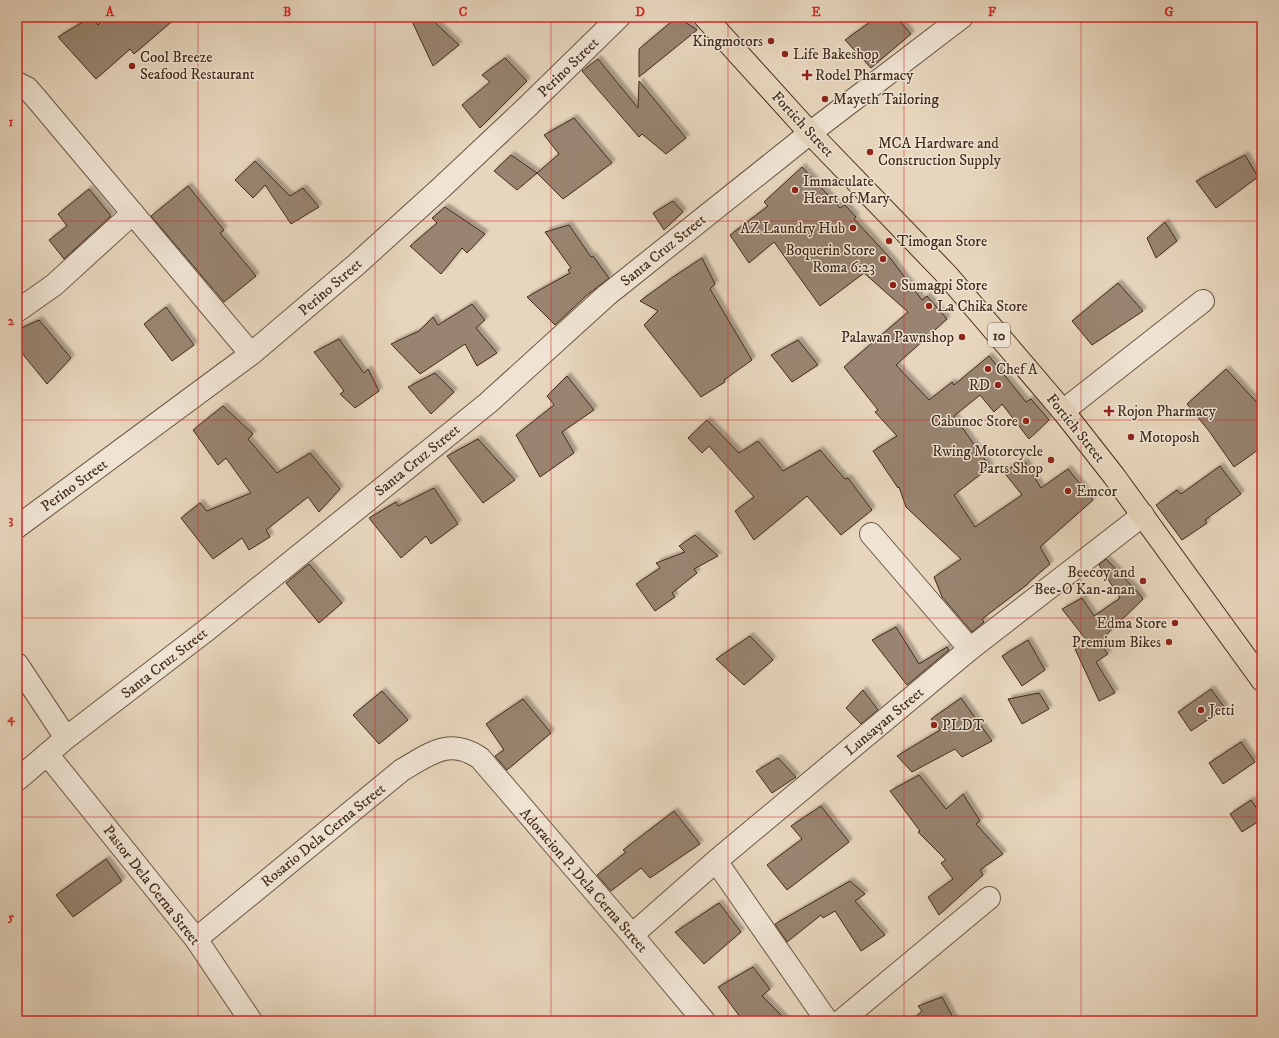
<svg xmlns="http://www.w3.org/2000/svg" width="1279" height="1038" font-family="'IM FELL DW Pica',serif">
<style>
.building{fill:#98846f;stroke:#422b1a;filter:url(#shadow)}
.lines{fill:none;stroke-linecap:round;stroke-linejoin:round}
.minor-casing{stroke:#6b5643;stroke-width:24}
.highway-casing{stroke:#422b1a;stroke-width:24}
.minor{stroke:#efe4d4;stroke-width:22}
.highway{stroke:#e7d6bd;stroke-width:22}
.grid{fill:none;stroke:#d62828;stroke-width:1;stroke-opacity:0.55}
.poi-dot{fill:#8f2418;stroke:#efe4d4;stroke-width:1.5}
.labels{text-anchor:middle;stroke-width:3;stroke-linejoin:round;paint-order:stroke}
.shield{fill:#efe4d4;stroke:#766252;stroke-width:1}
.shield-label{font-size:14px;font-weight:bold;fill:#422b1a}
.poi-label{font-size:15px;fill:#422b1a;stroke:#efe4d4;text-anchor:start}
.street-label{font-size:15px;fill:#422b1a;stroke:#efe4d4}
.neatline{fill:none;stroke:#d62828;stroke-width:1.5}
.grid-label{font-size:13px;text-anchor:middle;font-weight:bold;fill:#d62828}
</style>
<defs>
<filter id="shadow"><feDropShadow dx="3.5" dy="-3.5" stdDeviation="1" flood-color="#0004"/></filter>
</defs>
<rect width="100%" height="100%" fill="#e7d6bd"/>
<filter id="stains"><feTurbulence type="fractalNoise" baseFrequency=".005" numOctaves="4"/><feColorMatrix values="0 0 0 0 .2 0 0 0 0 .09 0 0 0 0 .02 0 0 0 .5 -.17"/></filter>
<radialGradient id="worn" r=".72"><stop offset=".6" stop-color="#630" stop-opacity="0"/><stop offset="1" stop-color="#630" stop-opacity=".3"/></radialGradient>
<path class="building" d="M91,17L98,25L106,17H177L134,54L130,49L96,79L58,37Z
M410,17H429L459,45L433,66Z
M677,17L697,30L639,77V49Z
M877,17H896L911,34L871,68L845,40Z
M505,58L527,81L480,128L462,105L490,82L482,75Z
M598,59L638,108L639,81L686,138L666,154L642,134L639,137L582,71Z
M574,118L612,163L563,199L537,173L559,154L544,135Z
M511,155L537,173L517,190L494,171Z
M1245,155L1258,177L1216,208L1196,181Z
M255,161L290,196L303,188L319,207L291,224L265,185L253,198L235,180Z
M802,167L840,208L845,205L856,217L854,219L891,259L922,300L927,296L947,319L896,365L929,400L952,382L954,385L989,356L1026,402L1031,399L1049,420L1029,439L1002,404L994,412L980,395L954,416L990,467L954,495L975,527L1022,495L1003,471L1025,462L1041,488L1068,469L1093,500L1040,547L1050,564L1028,583V584L982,619L984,622L972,632L942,597L934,577L961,559L906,507L899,487L898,488L873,451L897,436L875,412L878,410L844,367L908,312L864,273L820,306L774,242L749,263L730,235L768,206L764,202Z
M188,186L224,230L220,233L256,276L224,302L151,216Z
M89,189L111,216L64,259L49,240L67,226L58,214Z
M673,201L683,212L664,230L653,213Z
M445,207L485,234L467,253L462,248L441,274L410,246L437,223L432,218Z
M1165,222L1177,241L1156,258L1147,238Z
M569,225L591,257L593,256L609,278L586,296L555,325L527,297L570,273L568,270L571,268L545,232Z
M702,258L715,284L710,289L752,360L724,380L725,382L701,397L644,325L658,311L640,301L673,277Z
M1118,283L1143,311L1092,345L1072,321Z
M472,304L485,320L476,328L497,353L477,366L465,344L420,374L391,344L419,331L433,317L438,325Z
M166,307L194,345L172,361L144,324Z
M39,320L71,358L47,384L17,347V330Z
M339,339L364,373L368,369L379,391L355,408L340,394L344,391L314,352Z
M798,340L818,365L792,382L771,355Z
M1226,369L1262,408V447L1234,467L1209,431L1187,404Z
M435,373L454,392L431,414L408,387Z
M567,376L594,410L562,432L574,453L540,477L516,435L554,405L547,396Z
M223,406L253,434L248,439L277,473L310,453L340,489L319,512L308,497L266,530L270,537L249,550L242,538L213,559L181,518L200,503L207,511L251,493L226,458L218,465L193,430Z
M707,420L739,453L758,441L783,471L820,450L845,479L848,478L872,510L841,535L807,496L754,540L735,511L754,497L709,446L702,453L688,438Z
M478,439L515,480L483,503L447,456Z
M1220,466L1241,494L1205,520L1207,523L1182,540L1156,505L1177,490L1181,494Z
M434,488L458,524L431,544L426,536L401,558L369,518L396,502L398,506Z
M695,535L718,556L694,569L697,573L672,593L675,597L655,611L636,584L660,568L656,563L685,552L679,546Z
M1106,559L1137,591L1143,599L1099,642L1108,654L1096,662L1115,693L1099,701L1075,649L1088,642L1062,609L1082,598L1094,616L1120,598L1099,565Z
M309,564L342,603L319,623L286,583Z
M896,627L919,664L947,647L949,650L907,685L872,640Z
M750,636L773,660L744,685L716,659Z
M1028,640L1045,670L1022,686L1002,656Z
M1211,689L1225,708L1191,731L1178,712Z
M863,690L878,710L861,724L846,708Z
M382,691L408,720L379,744L353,715Z
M1039,693L1049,709L1022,724L1008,699Z
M961,698L992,741L962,757L955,749L912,772L897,756L940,730L931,719Z
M523,699L551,733L507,770L495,756L504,750L486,724Z
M1241,742L1255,762L1223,784L1209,763Z
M778,758L796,777L772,793L756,771Z
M919,775L946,809L963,794L980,821L976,824L1003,854L980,870L983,875L939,915L928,897L953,879L941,863L946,860L918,832L920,831L890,791Z
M1251,800L1262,816V819L1242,832L1230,814Z
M821,806L849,842L787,890L767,865L802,839L791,826Z
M674,811L700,844L650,878L641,868L611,891L597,875L626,852L623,850Z
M106,859L122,881L73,917L56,895Z
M850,881L865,894L855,901L885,935L861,951L835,911L823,918L821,915L787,942L775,924Z
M719,903L741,932L704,964L675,932Z
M753,967L770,989L762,996L787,1021H743L718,987Z
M942,997L955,1021H911L922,1011L918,1006Z"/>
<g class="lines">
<g class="minor-casing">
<path id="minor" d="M17,83L27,88L35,97L251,354
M17,311L54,285L133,213
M1063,411L1203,301
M17,527L251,354L357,264L442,187L527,107L619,17
M871,534L970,649
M17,664L66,738
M47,754L196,939L251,1021
M17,780L66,738L208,629L488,403L607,295L810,133L962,17
M716,861L827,1021
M632,935L716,861L970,649L1143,515
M196,939L402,770C430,754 449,737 480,758L632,935L704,1021
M841,1021L989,898"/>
</g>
<g class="highway-casing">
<path id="highway" d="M705,17L810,133L947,275L1063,411L1114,476L1262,680"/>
</g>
<use href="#minor" class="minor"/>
<use href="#highway" class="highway"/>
</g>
<path class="grid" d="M198,17V1021M375,17V1021M551,17V1021M728,17V1021M904,17V1021M1081,17V1021M17,221H1262M17,420H1262M17,618H1262M17,817H1262"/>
<g class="poi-dot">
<circle cx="771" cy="41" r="4"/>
<circle cx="785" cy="54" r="4"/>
<circle cx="132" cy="66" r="4"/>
<path d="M805 69h4v4h4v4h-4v4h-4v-4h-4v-4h4z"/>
<circle cx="825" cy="99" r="4"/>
<circle cx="870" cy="152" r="4"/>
<circle cx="795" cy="190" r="4"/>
<circle cx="853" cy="228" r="4"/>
<circle cx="889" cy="241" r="4"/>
<circle cx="883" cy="259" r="4"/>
<circle cx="893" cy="285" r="4"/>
<circle cx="929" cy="306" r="4"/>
<circle cx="962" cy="337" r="4"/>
<circle cx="988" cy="369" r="4"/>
<circle cx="998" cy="385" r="4"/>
<path d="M1107 405h4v4h4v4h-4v4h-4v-4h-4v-4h4z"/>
<circle cx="1026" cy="421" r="4"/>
<circle cx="1131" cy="437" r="4"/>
<circle cx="1051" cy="460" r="4"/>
<circle cx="1068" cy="491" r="4"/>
<circle cx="1143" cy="581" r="4"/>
<circle cx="1175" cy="623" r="4"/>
<circle cx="1169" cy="642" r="4"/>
<circle cx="1201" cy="710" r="4"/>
<circle cx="934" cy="725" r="4"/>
</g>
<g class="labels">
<rect class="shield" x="988" y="323" width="22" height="24" rx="3"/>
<g class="shield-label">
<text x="999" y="340">10</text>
</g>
<g class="poi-label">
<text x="763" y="46" text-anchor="end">Kingmotors</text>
<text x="793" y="59">Life Bakeshop</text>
<text x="140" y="62">Cool Breeze<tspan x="140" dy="17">Seafood Restaurant</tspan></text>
<text x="815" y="80">Rodel Pharmacy</text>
<text x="833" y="104">Mayeth Tailoring</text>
<text x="878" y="148">MCA Hardware and<tspan x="878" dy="17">Construction Supply</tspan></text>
<text x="803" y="186">Immaculate<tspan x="803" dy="17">Heart of Mary</tspan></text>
<text x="845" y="233" text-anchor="end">AZ Laundry Hub</text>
<text x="897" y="246">Timogan Store</text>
<text x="875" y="255" text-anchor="end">Boquerin Store<tspan x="875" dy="17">Roma 6:23</tspan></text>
<text x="901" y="290">Sumagpi Store</text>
<text x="937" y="311">La Chika Store</text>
<text x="954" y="342" text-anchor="end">Palawan Pawnshop</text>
<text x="996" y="374">Chef A</text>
<text x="990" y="390" text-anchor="end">RD</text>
<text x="1117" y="416">Rojon Pharmacy</text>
<text x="1018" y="426" text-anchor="end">Cabunoc Store</text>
<text x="1139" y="442">Motoposh</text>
<text x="1043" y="456" text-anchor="end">Rwing Motorcycle<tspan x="1043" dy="17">Parts Shop</tspan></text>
<text x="1076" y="496">Emcor</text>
<text x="1135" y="577" text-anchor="end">Beecoy and<tspan x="1135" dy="17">Bee-O Kan-anan</tspan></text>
<text x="1167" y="628" text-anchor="end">Edma Store</text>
<text x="1161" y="647" text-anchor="end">Premium Bikes</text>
<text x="1209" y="715">Jetti</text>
<text x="942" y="730">PLDT</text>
</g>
<g class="street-label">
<text transform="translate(568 67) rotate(-44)" y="5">Perino Street</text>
<text transform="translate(803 124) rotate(47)" y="5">Fortich Street</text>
<text transform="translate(663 250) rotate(-39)" y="5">Santa Cruz Street</text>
<text transform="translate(330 287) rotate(-41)" y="5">Perino Street</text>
<text transform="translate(1076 428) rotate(51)" y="5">Fortich Street</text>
<text transform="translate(417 460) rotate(-39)" y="5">Santa Cruz Street</text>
<text transform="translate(74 485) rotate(-36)" y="5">Perino Street</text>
<text transform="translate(164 663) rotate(-38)" y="5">Santa Cruz Street</text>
<text transform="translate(884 721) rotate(-40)" y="5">Lunsayan Street</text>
<text transform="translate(323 835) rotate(-39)" y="5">Rosario Dela Cerna Street</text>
<text transform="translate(584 880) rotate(49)" y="5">Adoracion P. Dela Cerna Street</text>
<text transform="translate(152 885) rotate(52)" y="5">Pastor Dela Cerna Street</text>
</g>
</g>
<rect width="1279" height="1038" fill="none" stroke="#e7d6bd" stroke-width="44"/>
<rect x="22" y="22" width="1235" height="994" class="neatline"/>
<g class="grid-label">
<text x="110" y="16">A</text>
<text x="287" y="16">B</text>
<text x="463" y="16">C</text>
<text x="640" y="16">D</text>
<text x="816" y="16">E</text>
<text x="992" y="16">F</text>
<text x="1169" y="16">G</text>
<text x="11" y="126">1</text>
<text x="11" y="325">2</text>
<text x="11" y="524">3</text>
<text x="11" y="722">4</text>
<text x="11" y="921">5</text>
</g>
<rect width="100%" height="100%" filter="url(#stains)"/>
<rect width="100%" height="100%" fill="url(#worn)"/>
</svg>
